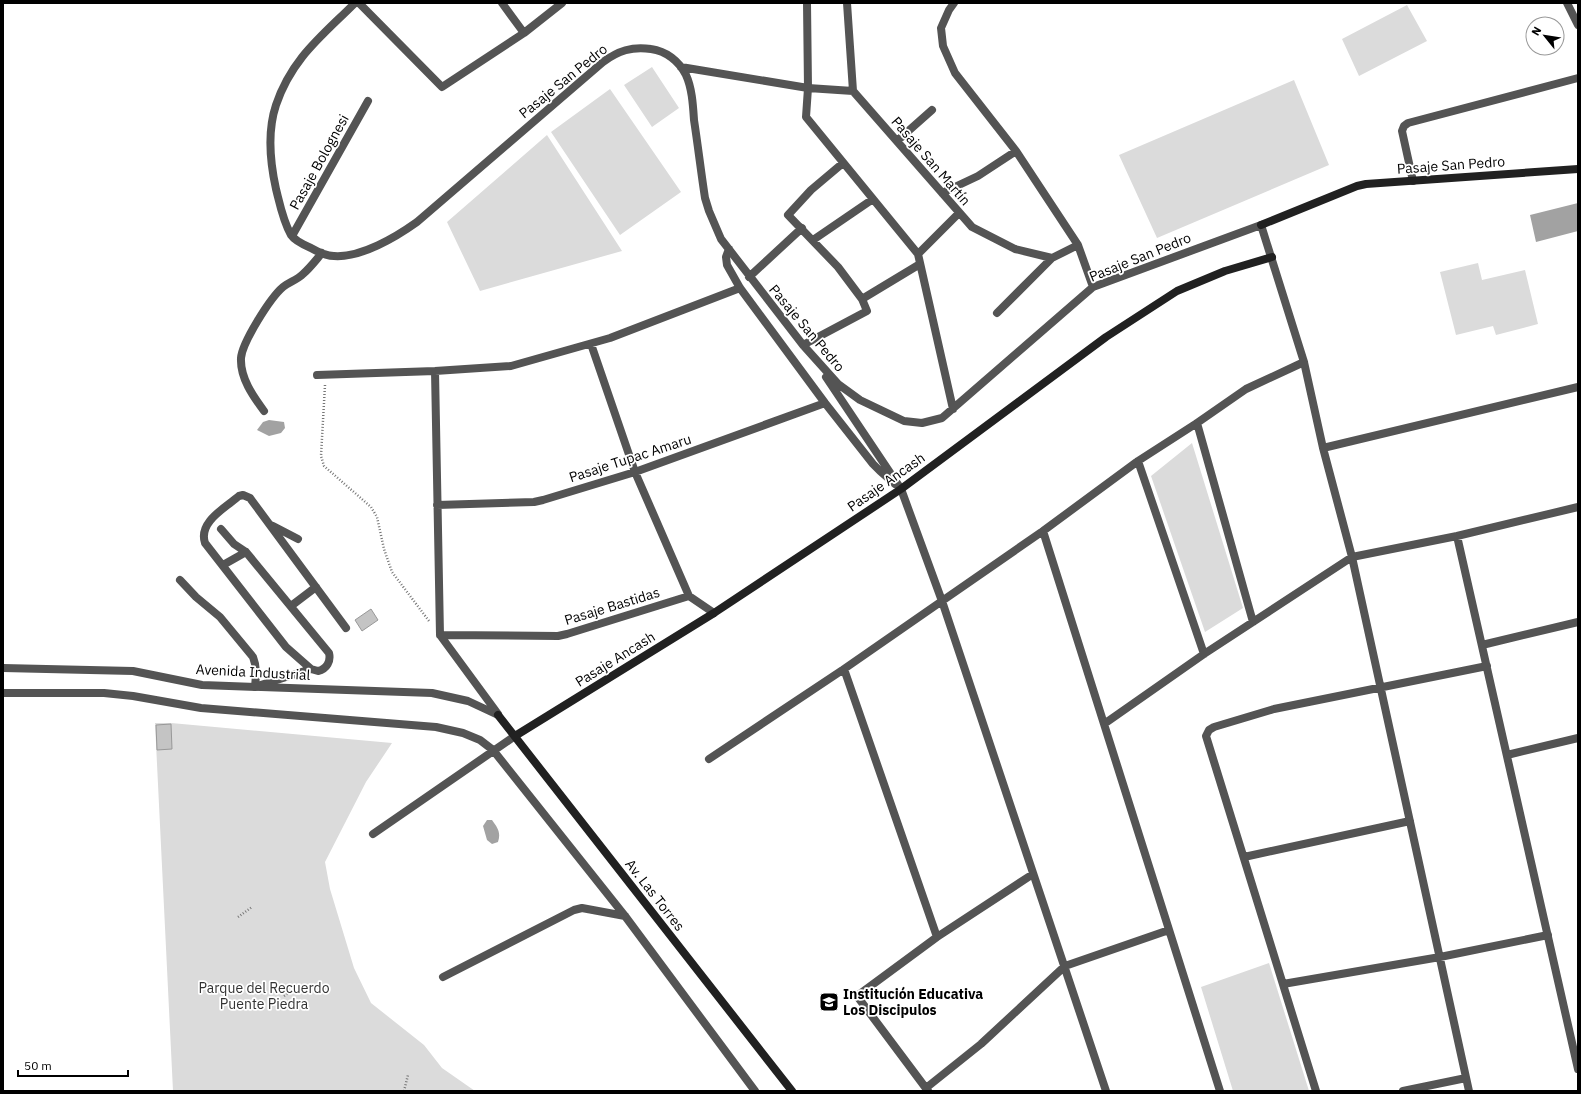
<svg xmlns="http://www.w3.org/2000/svg" width="1581" height="1094" font-family="'IBM Plex Sans',sans-serif">
<style>
.green{fill:#dbdbdb}
.water{fill:#a2a2a2}
.building{fill:#c4c4c4;stroke:#989898}
.lines{fill:none;stroke-linecap:round;stroke-linejoin:round}
.path{stroke:#767676;stroke-width:2.5;stroke-dasharray:1 2;stroke-linecap:butt}
.lane{stroke:#545454;stroke-width:8}
.street{stroke:#545454;stroke-width:8}
.secondary{stroke:#212121;stroke-width:8}
.labels{text-anchor:middle;stroke-width:3.5;stroke-linejoin:round;paint-order:stroke}
.street-label{font-size:14px;fill:#000;stroke:#fff}
.park-label{font-size:14px;fill:#323232;stroke:#fff}
.poi-label{font-size:14px;font-weight:bold;fill:#000;stroke:#fff;text-anchor:start}
</style>
<rect width="100%" height="100%" fill="#fff"/>
<path class="green" d="M1407,5L1427,41L1359,76L1342,39Z
M652,67L679,108L652,127L624,85Z
M1294,80L1329,165L1157,238L1119,155Z
M610,89L681,192L620,235L551,132Z
M547,135L622,251L480,291L447,222Z
M1478,263L1482,280L1525,270L1538,324L1496,335L1493,326L1456,335L1440,272Z
M1192,443L1243,608L1205,632L1151,476Z
M155,723H171L392,743L366,782L325,862L330,889L354,968L371,1003L424,1045L442,1068L475,1091H173Z
M1269,963L1309,1091H1233L1201,987Z"/>
<path class="water" d="M1578,203V231L1536,242L1530,215Z
M269,420L284,422L285,428L281,433L269,436L257,430L263,422Z
M487,820H492C498,828 501,833 498,842L492,844L487,840L483,826Z"/>
<path class="building" d="M371,609L378,620L362,631L355,620Z
M171,724L172,749L157,750L156,725Z"/>
<g class="lines">
<path class="path" d="M325,385L321,456L324,466L371,507L377,517L384,549L392,572L429,621
M238,917L252,907
M284,996L301,984
M404,1091L408,1075"/>
<path class="lane" d="M273,526L298,539
M221,529L234,544L246,552L329,653C331,661 327,669 318,671L311,669L286,647L205,543C198,522 225,508 239,496L243,495L250,498L346,628
M223,565L246,552
M180,580L196,597L220,617L253,657C257,667 256,676 255,687L311,669
M291,606L316,587"/>
<path class="street" d="M355,3C322,36 292,58 276,105C267,132 270,162 276,189C280,205 283,221 291,235C295,241 304,245 311,248C318,252 326,256 334,256C361,258 396,237 417,222L603,62C618,51 632,46 651,49C666,51 679,61 686,75C692,88 693,105 694,120C698,146 701,172 705,198L709,211L721,239L803,345L838,384L860,400L904,421L922,423L942,418L1093,287L1261,225L1304,362L1323,448L1352,557L1469,1091
M359,3L442,87L524,33L562,3
M502,3L524,33
M807,3L808,88L806,117L918,254L953,409
M847,3L853,91L972,227L1015,249L1052,258L1078,245
M954,3L949,10L941,28L943,46L955,73L1016,151L1078,245L1093,287
M1567,3L1578,25
M681,67L808,88L853,91
M897,141L932,110
M843,163L811,190L788,215L838,267L862,299
M1413,181L1402,131L1404,126L1408,123L1578,78
M942,193L978,176L1016,151
M292,236L368,101
M813,240L873,199
M729,249L726,257L727,265L740,288L825,403L873,464L880,471L895,484
M918,254L959,213
M749,277L802,228
M997,313L1052,258
M591,344L635,472L689,596
M803,345L867,311L862,299L920,264
M435,371L440,635L498,714
M317,375L435,371L511,366L610,338L740,288
M826,377L901,489L942,601L1106,1091
M264,411C253,396 240,378 241,358C242,343 270,298 283,287C289,282 297,280 303,274C310,268 316,260 322,253
M1197,423L1253,622
M1323,448L1578,387
M1138,461L1204,654
M437,505L534,502L543,500L635,472L825,403
M1043,531L1220,1091
M1457,536L1578,1069
M440,635L558,636L567,634L689,596L714,613
M1482,645L1578,622
M3,668L133,671L202,685L432,693L468,701L498,715
M844,669L937,937
M3,693H104L133,696L201,708L436,727L463,733L480,740L493,750L625,916L755,1091
M1104,724L1204,654L1352,557L1457,536L1578,507
M1507,755L1578,738
M709,759L844,669L942,601L1043,531L1138,461L1197,423L1246,389L1304,362
M373,834L515,736
M1244,857L1410,821
M443,977L574,910L582,908L625,916
M1283,984L1440,957L1548,935
M926,1088L981,1044L1065,966L1169,930
M928,1091L857,996L937,937L1033,874
M1316,1091L1206,736L1209,730L1214,727L1274,709L1487,666
M1403,1091L1466,1078"/>
<path class="secondary" d="M1261,225L1357,186L1366,184L1578,169
M498,715L792,1091
M515,736L714,613L901,489L1106,337L1177,291L1225,271L1272,257"/>
</g>
<defs>
<g id="school-square" transform="scale(1)"><rect x="-9" y="-9" width="18" height="18" rx="4" fill="#000" stroke="#fff"/><path d="M0-5L7-2L0 1L-7-2ZM-4 1L0 2.5L4 1V4Q0 6-4 4Z" fill="#fff"/></g>
</defs>
<g fill-rule="evenodd">
<use href="#school-square" x="829" y="1002"/>
</g>
<g class="labels">
<g class="street-label">
<text transform="translate(563 81) rotate(-39)" y="5">Pasaje San Pedro</text>
<text transform="translate(931 161) rotate(49)" y="5">Pasaje San Martín</text>
<text transform="translate(319 162) rotate(-61)" y="5">Pasaje Bolognesi</text>
<text transform="translate(1451 165) rotate(-4)" y="5">Pasaje San Pedro</text>
<text transform="translate(1140 257) rotate(-22)" y="5">Pasaje San Pedro</text>
<text transform="translate(807 328) rotate(50)" y="5">Pasaje San Pedro</text>
<text transform="translate(630 458) rotate(-18)" y="5">Pasaje Tupac Amaru</text>
<text transform="translate(886 482) rotate(-35)" y="5">Pasaje Ancash</text>
<text transform="translate(612 606) rotate(-17)" y="5">Pasaje Bastidas</text>
<text transform="translate(615 659) rotate(-32)" y="5">Pasaje Ancash</text>
<text transform="translate(253 672) rotate(3)" y="5">Avenida Industrial</text>
<text transform="translate(655 895) rotate(52)" y="5">Av. Las Torres</text>
</g>
<g class="park-label">
<text x="264" y="993">Parque del Recuerdo<tspan x="264" dy="16">Puente Piedra</tspan></text>
</g>
<g class="poi-label">
<text x="843" y="999">Institución Educativa<tspan x="843" dy="16">Los Discipulos</tspan></text>
</g>
</g>
<rect width="1581" height="1094" fill="none" stroke="#000000" stroke-width="8"/>
<g transform="translate(1545 36) rotate(300)"><circle r="19" fill="#ffffff" stroke="#999999"/>
<path d="M0-3L7 15L0 10L-7 15Z" fill="#000000"/>
<text y="-6" font-size="11" font-weight="bold" text-anchor="middle" fill="#000000">N</text>
</g>
<path d="M18 1070v6h110v-6" fill="none" stroke="#000000" stroke-width="2"/>
<text x="24" y="1070" font-size="12" fill="#000000" stroke="#ffffff" stroke-width="3" paint-order="stroke">50 m</text>
</svg>
